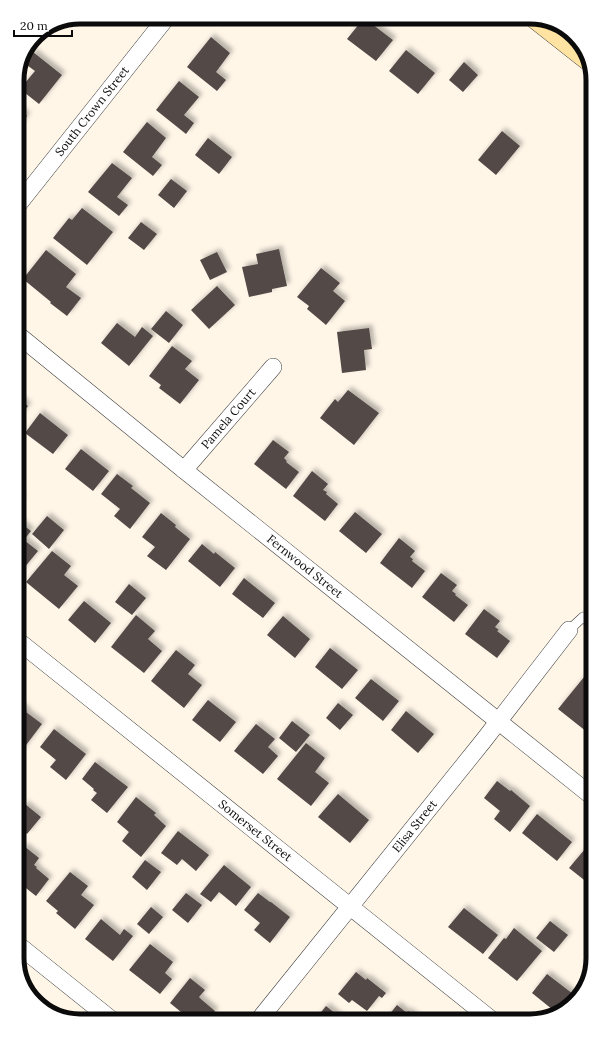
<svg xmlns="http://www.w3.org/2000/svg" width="610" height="1038" font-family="Lora,serif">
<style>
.building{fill:#534947;filter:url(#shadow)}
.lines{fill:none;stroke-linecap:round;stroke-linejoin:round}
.service-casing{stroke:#3e3e3e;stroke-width:10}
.minor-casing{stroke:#3e3e3e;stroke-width:18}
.secondary-casing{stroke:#2d2d2d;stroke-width:23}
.service{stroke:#fff;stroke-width:9}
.minor{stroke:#fff;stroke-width:17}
.secondary{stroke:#ffe3a3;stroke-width:22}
.labels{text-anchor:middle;stroke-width:4;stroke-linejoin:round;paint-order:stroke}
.street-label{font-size:12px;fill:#0b0b0b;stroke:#fff}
.rim{fill:none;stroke:#0b0b0b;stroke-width:5}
</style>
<defs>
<filter id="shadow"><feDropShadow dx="3.5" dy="-3.5" stdDeviation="2" flood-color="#0004"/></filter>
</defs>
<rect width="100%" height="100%" fill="#fff6e8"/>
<path class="building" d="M364,18L393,40L376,61L347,39Z
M211,37L230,53L216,72L226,80L217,91L187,67Z
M406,50L435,73L418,94L389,71Z
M33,52L62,75L39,104L20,89L35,71L24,63Z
M464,62L478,75L463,92L449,80Z
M179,81L199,97L184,115L194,123L186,134L156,110Z
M17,108L27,116L17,129Z
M147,122L166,138L152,157L162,165L153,176L123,152Z
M502,131L520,146L496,175L478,160Z
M208,138L232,157L219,174L195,155Z
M112,163L132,178L117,197L128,205L119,216L88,192Z
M171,179L187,191L174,208L158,195Z
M82,208L113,232L87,265L53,238L69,218L72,220Z
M141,222L157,234L144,250L128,238Z
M279,249L287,286L272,289V292L249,297L242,267L258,264L256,254Z
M46,250L76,274L66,287L81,298L67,316L50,303L51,302L23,279Z
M217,252L227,272L210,280L200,260Z
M321,268L340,283L333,291L345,301L326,325L307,309L309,306L297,297Z
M217,286L235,305L209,329L191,310Z
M166,311L183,325L169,343L151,329Z
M117,323L135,337L142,327L153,336L129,366L101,343Z
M369,328L372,349L364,350L366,370L342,373L337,332Z
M172,346L192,361L185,369L199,380L180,404L159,388L161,385L149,376Z
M348,390L379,413L354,445L320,418L335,399L338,402Z
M17,397L28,406L17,419Z
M40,413L68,435L53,454L25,433Z
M273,440L289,452L284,458L287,461L286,462L299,472L286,489L254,464Z
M81,449L109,471L93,491L65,469Z
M312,471L328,484L323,490L327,492L326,494L338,504L325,521L293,496Z
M117,474L133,486L131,488L150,503L130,529L114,516L120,509L101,494Z
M17,494L22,498L17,505Z
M355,512L382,534L366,553L339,531Z
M161,513L176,525L175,527L190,539L166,570L147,556L155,547L142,537Z
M47,516L64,530L49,549L32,534Z
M17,520L31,531L24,540L38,551L19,574L17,572Z
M399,538L415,551L410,557L413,559L412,561L425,571L412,588L380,563Z
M202,544L214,554L215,552L235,568L220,587L188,561Z
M52,551L71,566L64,575L78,586L59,609L26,582Z
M441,573L457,585L452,591L456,594L455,595L468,605L454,622L422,597Z
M244,578L275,603L263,618L232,594Z
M129,584L146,598L132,615L115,602Z
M84,601L111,623L95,643L68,620Z
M484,609L500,621L495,627L499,630L497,631L510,641L497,658L465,634Z
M136,615L155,631L148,639L162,651L144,673L111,647Z
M283,616L310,639L295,658L267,635Z
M330,648L358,670L342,689L315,667Z
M176,650L195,665L188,674L202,685L184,708L151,681Z
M593,666V688L585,698L593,705V724L587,732L558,709Z
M371,679L399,701L383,721L355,698Z
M208,700L236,722L220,742L192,720Z
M17,703L27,711L26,712L42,724L17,757Z
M338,703L353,715L340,730L326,718Z
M406,711L434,734L418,753L391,730Z
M292,721L310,735L296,752L279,738Z
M256,724L275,739L268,747L278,756L263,774L234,751Z
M54,729L86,754L66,780L50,767L56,760L40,747Z
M306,743L325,758L315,772L329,783L311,806L277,779Z
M95,762L128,787L107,813L91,800L97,793L93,790L94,789L82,779Z
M497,781L510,791L511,790L530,806L510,832L494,819L500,811L484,798Z
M338,794L369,820L350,843L318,817Z
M136,797L156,813L154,815L166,826L141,857L122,841L129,832L117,822Z
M25,804L41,817L27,834L17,826V814Z
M537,814L572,842L557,861L522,833Z
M178,831L209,855L196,871L182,859L177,865L161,853Z
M24,846L39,858L34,865L37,867L36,868L49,879L36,896L17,881V855Z
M585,849L593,855V887L569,868Z
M145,860L161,872L147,890L132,877Z
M224,865L251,887L236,906L219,892L211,902L200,894Z
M70,872L88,886L81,895L94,905L75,929L56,913L58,911L46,901Z
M186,893L202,905L188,923L172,910Z
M258,893L270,902H271L290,917L270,943L254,930L260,923L244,910Z
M151,907L163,917L149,934L137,924Z
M464,908L498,935L483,954L448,927Z
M101,919L120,935L124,929L133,936L113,961L85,939Z
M550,921L568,935L554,952L536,938Z
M514,928L542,951L517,981L488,958L504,938L506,939Z
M150,944L173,962L165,973L172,979L160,994L129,970Z
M356,972L366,980L367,978L386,993L382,998L379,996L367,1011L352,1000L349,1003L338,994Z
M547,974L577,997L558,1014L532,993Z
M190,978L205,990L199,997L202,1000L215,1011L208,1021H192L170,1003Z
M397,1005L407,1013L408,1011L421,1021H384Z
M326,1006L342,1019L340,1021H314Z"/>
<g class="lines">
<g class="service-casing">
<path id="service" d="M569,630L583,617L593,626"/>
</g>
<g class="minor-casing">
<g id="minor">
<path id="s1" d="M17,206L167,17"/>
<path id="s2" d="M17,334L184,470L593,797"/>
<path id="s3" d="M184,470L273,367"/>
<path id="s4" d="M17,640L493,1021"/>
<path d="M17,944L113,1021"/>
<path id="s5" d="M258,1021L484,740L569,630"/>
</g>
</g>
<g class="secondary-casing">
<path id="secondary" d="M536,18L588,59"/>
</g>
<use href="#service" class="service"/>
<use href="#minor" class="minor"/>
<use href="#secondary" class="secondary"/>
</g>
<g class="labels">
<g class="street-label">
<text dy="4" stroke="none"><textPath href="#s1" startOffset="121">South Crown Street</textPath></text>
<text dy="4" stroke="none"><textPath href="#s3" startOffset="68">Pamela Court</textPath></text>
<text dy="4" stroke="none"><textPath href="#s2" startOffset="370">Fernwood Street</textPath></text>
<text dy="4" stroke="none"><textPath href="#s5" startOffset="250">Elisa Street</textPath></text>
<text dy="4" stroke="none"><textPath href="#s4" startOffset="305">Somerset Street</textPath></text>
</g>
</g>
<path d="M0 0H610V1038H0ZM80 24H530A56 56 0 0 1 586 80V958A56 56 0 0 1 530 1014H80A56 56 0 0 1 24 958V80A56 56 0 0 1 80 24Z" fill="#fff" fill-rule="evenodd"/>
<path class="rim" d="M80 24H530A56 56 0 0 1 586 80V958A56 56 0 0 1 530 1014H80A56 56 0 0 1 24 958V80A56 56 0 0 1 80 24Z"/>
<path d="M14 30v6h58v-6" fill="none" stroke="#0b0b0b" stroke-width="2"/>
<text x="20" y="30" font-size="12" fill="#0b0b0b" stroke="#ffffff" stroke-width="3" paint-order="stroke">20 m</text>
</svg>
